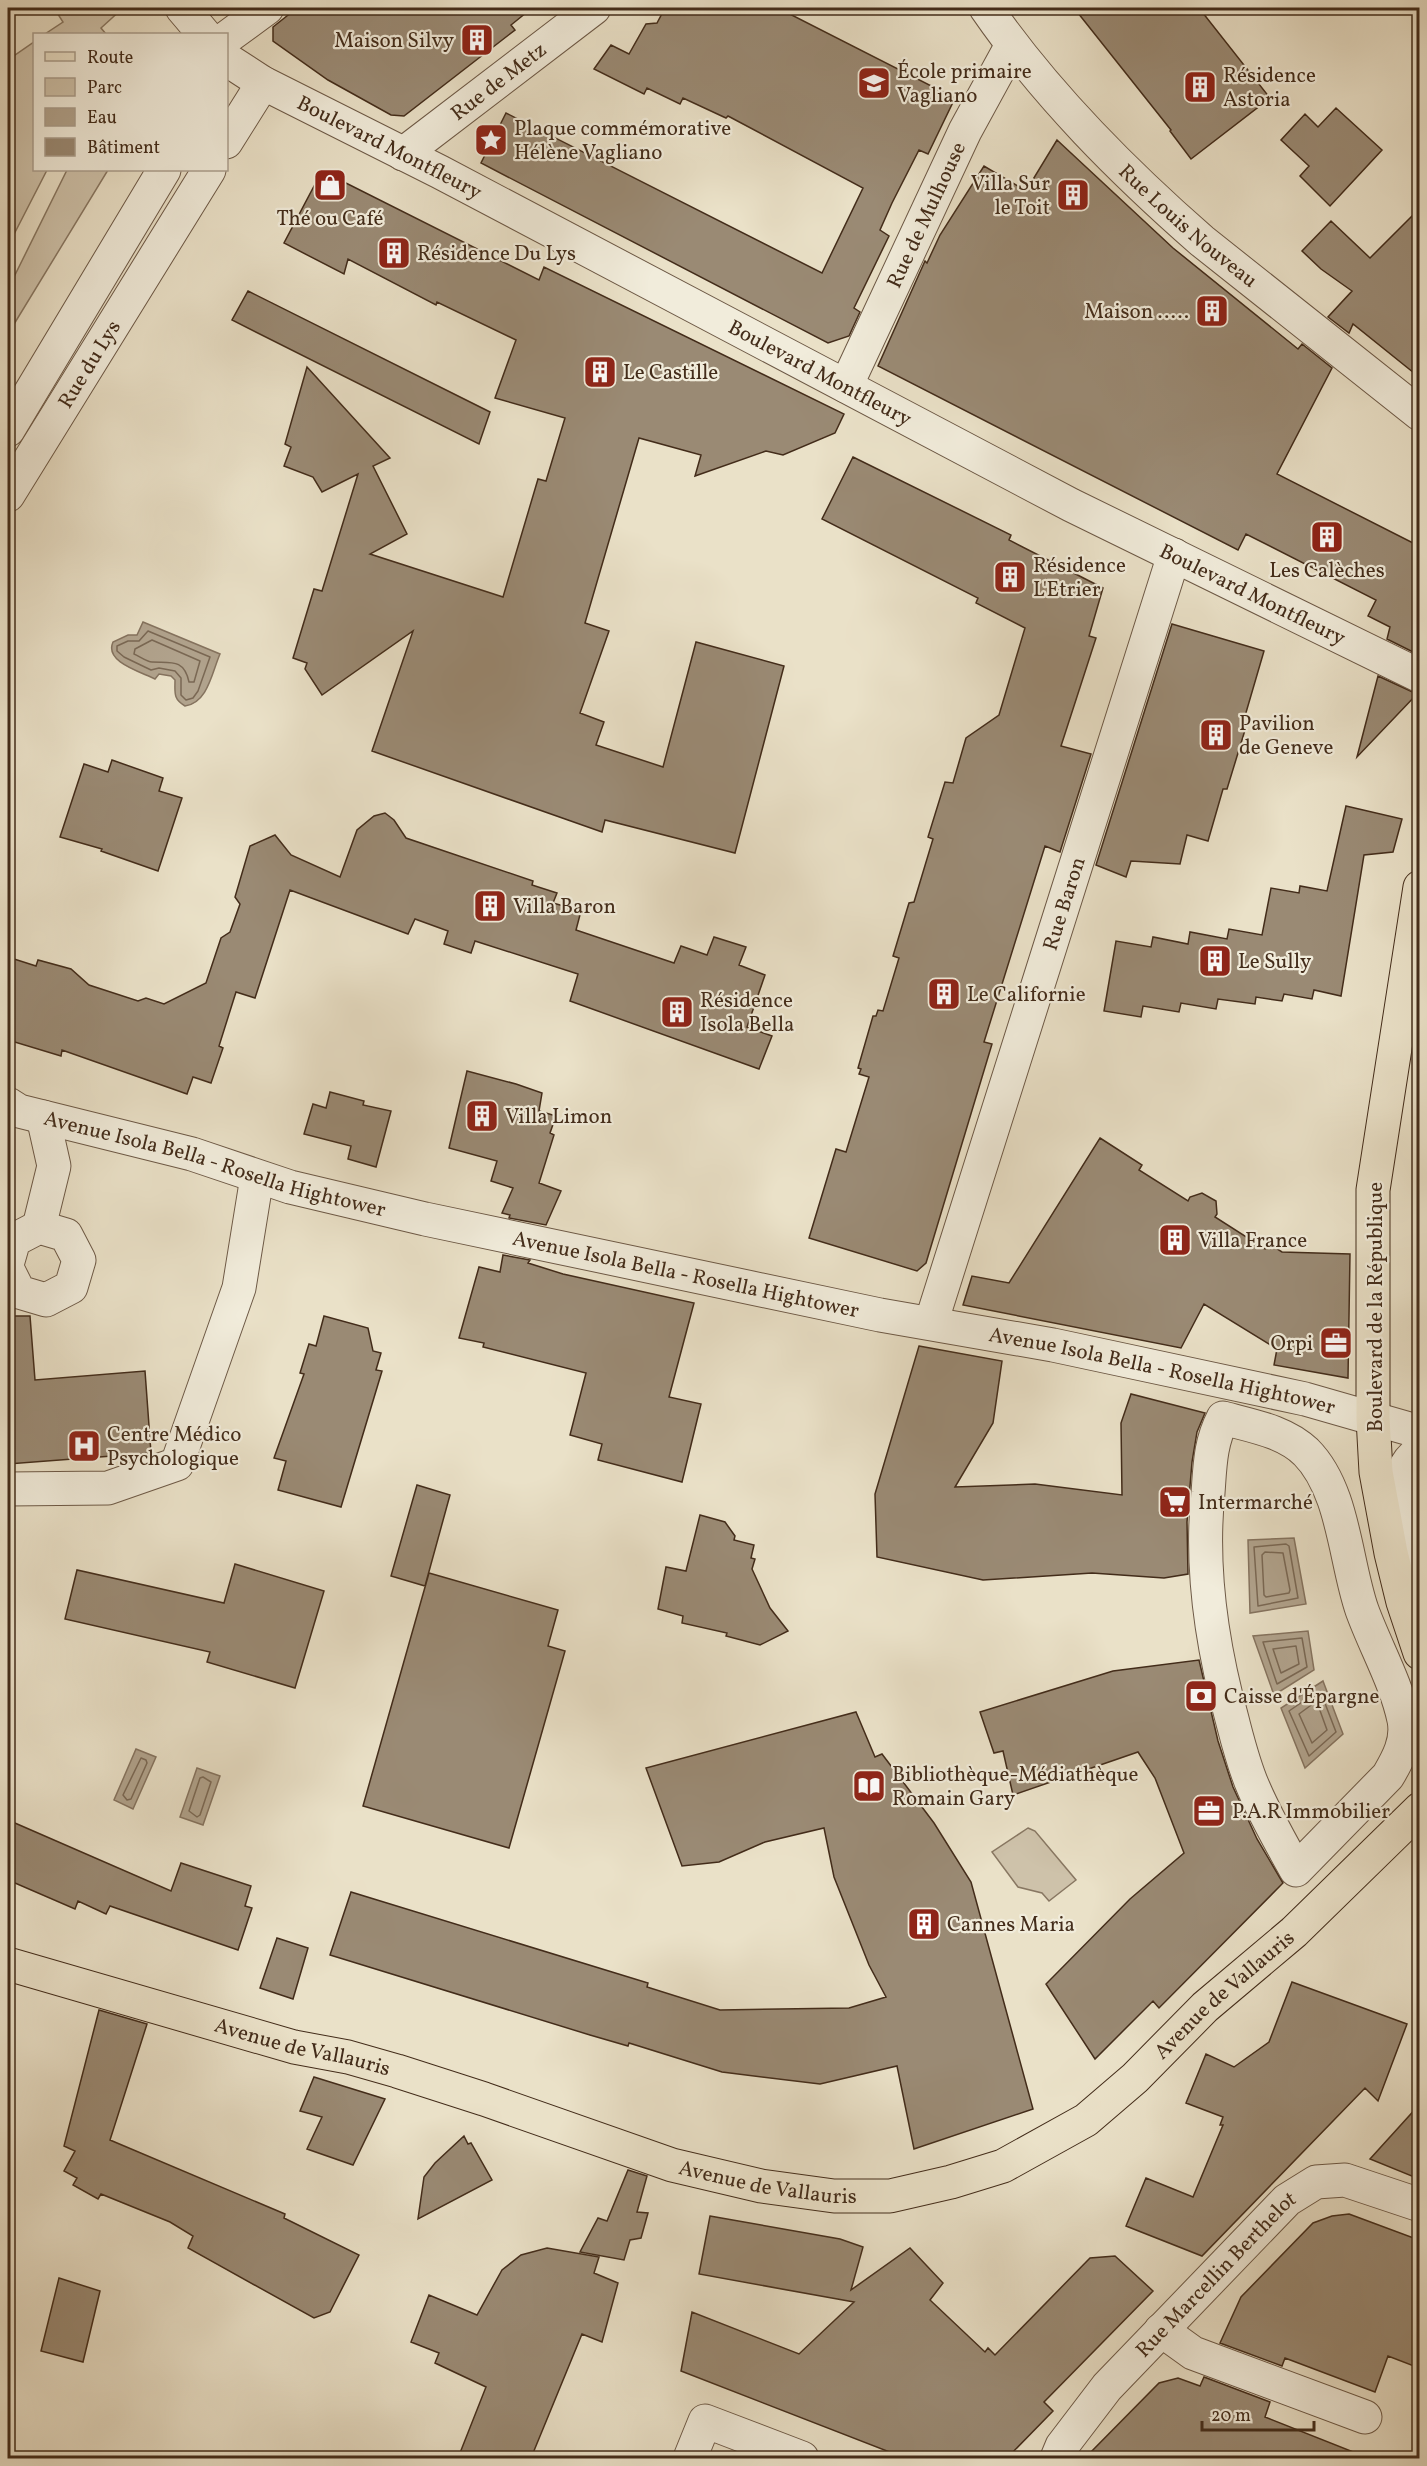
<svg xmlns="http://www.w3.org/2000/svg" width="1427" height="2466" font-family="Vollkorn,serif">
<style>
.green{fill:#cec2aa;stroke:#887762;stroke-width:1.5}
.water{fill:#b1a38d;stroke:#85735f;stroke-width:1.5}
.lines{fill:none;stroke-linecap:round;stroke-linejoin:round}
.shore{stroke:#7a6854;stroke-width:1.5}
.building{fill:#9a8a74;stroke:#432c1a;stroke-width:1.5}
.minor-casing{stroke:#6d5946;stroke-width:35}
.major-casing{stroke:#432c1a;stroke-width:35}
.minor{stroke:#f1ecdb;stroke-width:33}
.major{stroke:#eae1c8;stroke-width:33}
.labels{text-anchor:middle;stroke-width:4.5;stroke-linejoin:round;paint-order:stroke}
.poi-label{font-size:21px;fill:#432c1a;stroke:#f1ecdb;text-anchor:start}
.street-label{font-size:21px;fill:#432c1a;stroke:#f1ecdb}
</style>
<rect width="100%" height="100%" fill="#eae1c8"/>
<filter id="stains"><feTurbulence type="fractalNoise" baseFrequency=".00333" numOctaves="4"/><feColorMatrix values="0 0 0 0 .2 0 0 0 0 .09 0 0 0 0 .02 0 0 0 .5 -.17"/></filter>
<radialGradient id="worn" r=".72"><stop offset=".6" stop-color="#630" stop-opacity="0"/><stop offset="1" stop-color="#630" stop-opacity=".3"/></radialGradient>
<path class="green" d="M54,8H123L101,28L106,34H45L63,22Z
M34,42V170H47L8,246V60Z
M67,170H108L8,334V289Z
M1028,1828L1035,1831L1076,1880L1049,1901L1042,1893L1018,1887L992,1852Z"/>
<path class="water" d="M143,622L220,654C212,672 208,703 185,706C173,699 175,693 175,680L171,676L159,674L155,679C141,672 104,662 113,642L128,635H137Z
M1294,1538L1306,1604L1250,1613L1248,1540Z
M1308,1631L1314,1670L1274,1695L1253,1636Z
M1323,1681L1343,1734L1305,1768L1281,1708Z
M136,1749L156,1757L133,1809L114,1800Z
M197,1768L220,1776L203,1825L180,1817Z"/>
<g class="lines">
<path class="shore" d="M148,631L210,657L198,691L193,698L186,700L181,695V678L175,671L159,668L151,670L124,657L117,651V646L128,641H139Z
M152,640L200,661L194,682H189C184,658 170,663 152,662C147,662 139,656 134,654L135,649Z
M1286,1544L1289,1546L1298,1598L1258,1606L1254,1547Z
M1265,1552L1283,1553L1290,1590L1289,1593L1266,1597L1264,1595L1262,1555Z
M1302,1638L1307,1667L1277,1684L1263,1642Z
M1296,1646L1299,1664L1281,1673L1273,1649Z
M1317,1692L1321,1693L1336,1732L1309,1756L1289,1711Z
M1314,1703L1318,1705L1327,1730L1312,1743L1299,1714Z
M141,1758L146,1760L147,1763L131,1799L127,1800L123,1795Z
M203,1777L211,1782L200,1815L197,1817L189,1811L200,1778Z"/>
</g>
<path class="building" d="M297,8H532L511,25L515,30L404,116L391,115L328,80L273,41V27Z
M665,8H778L955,98L928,154L919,150L892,203L880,230L889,236L854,308L860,312L849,336L828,343L481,163L506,113L822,273L863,188L728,116L726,118L683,98L680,104L647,88L644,94L594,69L611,45L629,54L646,24L657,23Z
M1074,8H1199L1270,98L1191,159L1170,131L1171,130Z
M1336,108L1382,150L1330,206L1300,176L1309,166L1281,140L1305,114L1318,127Z
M1057,140L1173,248L1298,349L1302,344L1332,368L1277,474L1419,546V655L1387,639L1390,627L1368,616L1376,600L1246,534L1238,550L878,366L925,261L927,263L940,235L984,166L1026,191Z
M322,171L539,280L544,267L844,414L835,433L783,455L766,451L695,476L701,455L639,438L585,623L609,631L580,713L604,722L596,745L663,767L696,642L784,666L735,853L605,820L602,832L372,751L413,631L322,695L305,669L307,663L293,658L314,589L322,591L358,474L322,492L313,477L284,466L291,447L285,444L307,367L390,458L373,466L407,534L370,554L503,597L538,479L546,481L565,418L495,398L516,340L437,302L436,305L348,259L344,274L284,243Z
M1419,209V282L1414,289L1419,296V377L1353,324L1349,333L1328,317L1352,291L1321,269L1302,251L1331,221L1370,258Z
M248,291L490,412L479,444L232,320Z
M853,457L1011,535L1009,540L1103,588L1089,636L1096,638L1061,746L1091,754L1060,852L1045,846L984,1042L992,1044L926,1263L917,1271L809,1238L836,1149L846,1152L869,1077L859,1074L861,1069L858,1068L873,1016H876L878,1010L883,1011L899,958L893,956L909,903L914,902L933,839L928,837L945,782L953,783L966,738L999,715L1025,628L976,603L978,598L822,519Z
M1172,624L1264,651L1245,716L1249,717L1227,789H1223L1208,841L1187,835L1180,864L1131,861L1126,877L1096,865Z
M1378,676L1417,694L1357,757Z
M112,760L163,778L159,791L182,798L158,871L101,851L102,849L60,837L84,764L108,772Z
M1346,806L1402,819L1393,852L1364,855L1341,996L1314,990L1312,999L1284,994L1282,1001L1256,997L1255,1004L1218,999L1216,1009L1181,1003L1179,1012L1143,1006L1141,1017L1104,1011L1116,941L1151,947L1153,937L1188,944L1190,932L1227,939L1229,929L1262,935L1271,888L1299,893L1300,886L1327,891Z
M385,813L394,820L406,838L533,881L532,885L557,893L553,903L581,911L576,930L674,963L681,946L707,955L714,937L746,947L739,965L765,975L747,1027L772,1036L759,1069L570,1001L578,974L475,941L471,953L444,944L448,931L415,919L408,934L290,890L255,998L236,992L219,1046L223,1048L211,1083L193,1077L187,1094L62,1050L61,1056L8,1040V957L36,966L38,960L71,969L89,985L138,1001L146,998L164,1004L206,983L221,938L230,932L240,904L235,897L250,846L275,835L291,855L340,877L357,830L374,816Z
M467,1071L516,1084L542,1093L539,1111L556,1116L550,1133L554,1135L539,1183L561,1191L546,1225L509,1218L510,1215L502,1213L513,1188L491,1181L497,1161L449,1148Z
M330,1092L364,1101L363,1105L391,1111L376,1167L348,1159L351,1146L304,1134L313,1104L326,1108Z
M1100,1138L1142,1165L1139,1170L1188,1201L1190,1197L1202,1193L1216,1201L1217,1214L1215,1217L1265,1249L1268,1243L1282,1252L1350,1254L1348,1378L1274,1365L1277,1349L1204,1304L1181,1348L963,1305L972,1276L1009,1283Z
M503,1255L530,1260L528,1263L563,1274L694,1303L669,1397L701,1404L682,1482L598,1460L602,1444L570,1435L586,1373L483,1347L484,1343L459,1338L479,1267L500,1272Z
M8,1316H30L35,1380L145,1371L151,1453L8,1464Z
M324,1316L368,1328L373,1351L381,1353L376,1370L382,1371L341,1507L278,1490L286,1461L274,1458L304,1374L300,1373L309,1344L316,1346Z
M919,1346L1002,1361L993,1423L955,1487L1035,1484L1122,1495L1121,1423L1131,1394L1205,1413L1197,1432L1192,1462L1187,1522L1188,1574L1164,1578L1092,1573L983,1580L877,1557L875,1494Z
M417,1485L450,1495L425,1586L391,1576Z
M700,1515L725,1522L735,1536L734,1540L754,1545L751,1558L755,1559L752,1569L770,1608L788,1631L760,1645L726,1636L727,1633L682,1623L683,1616L658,1609L666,1567L686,1571Z
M235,1564L324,1591L295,1688L207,1662L210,1652L65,1619L77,1570L224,1603Z
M429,1573L558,1610L548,1646L565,1651L509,1848L363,1806Z
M1199,1660L1218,1741L1233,1787L1257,1839L1283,1883L1159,2008L1153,2001L1095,2059L1046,1984L1130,1899L1184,1853L1155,1778L1138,1752L1013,1795L1003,1751L994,1753L980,1712L1113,1671Z
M856,1712L875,1757L882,1754L934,1823L971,1882L1033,2109L914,2149L897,2066L820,2084L722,2072L629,2043L628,2046L590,2035L330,1955L351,1892L648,1983L647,1987L720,2010L849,2008L886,1997L869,1965L834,1877L824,1828L765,1842L719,1862L682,1866L646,1768Z
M8,1820L171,1891L181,1863L251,1886L245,1906L252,1908L238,1950L110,1906L106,1914L78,1901L75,1909L8,1880Z
M277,1938L308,1948L293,1999L260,1988Z
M1292,1982L1407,2024L1378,2101L1365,2088L1202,2256L1126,2226L1146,2178L1193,2197L1223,2125H1220L1223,2117L1186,2103L1206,2054L1234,2067L1269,2042Z
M99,2010L147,2024L110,2140L285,2214L284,2218L359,2255L330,2312L314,2318L188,2248L193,2236L170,2222L101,2194L98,2199L73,2185L77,2178L64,2171L75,2151L64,2146Z
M314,2077L385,2099L353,2165L307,2149L322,2117L300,2111Z
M1419,2105V2179L1370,2159Z
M464,2136L468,2144L471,2143L492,2180L418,2219L424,2177L435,2163Z
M628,2170L647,2176L637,2212L648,2213L641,2238L630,2240L624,2260L580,2252L598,2218L607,2221Z
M1349,2214L1419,2240V2368L1388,2356L1375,2392L1285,2358L1282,2366L1220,2343L1241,2297L1313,2223L1332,2216Z
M710,2216L840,2239L863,2247L851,2290L910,2248L943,2283L930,2300L985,2352L988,2348L995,2355L1090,2258L1115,2256L1153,2291L1044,2402L1053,2411L1007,2458H905L681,2371L692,2312L799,2354L854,2302L699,2274Z
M547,2248L599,2257L594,2273L618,2283L602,2342L582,2334L531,2458H458L486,2387L435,2363L439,2353L411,2342L429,2295L477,2315L502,2270L521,2255Z
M59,2278L100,2291L83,2362L41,2351Z
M1204,2377L1270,2402L1265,2417L1366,2457V2458H1085L1159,2383L1178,2378L1200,2386Z"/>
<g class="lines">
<g class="minor-casing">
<g id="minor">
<path d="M182,8L204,34"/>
<path id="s1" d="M986,8C1046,95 1122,171 1202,241L1420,414"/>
<path d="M226,38L267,8"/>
<path id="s2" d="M226,59L263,83L440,172L1071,505L1420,676"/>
<path d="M226,142L263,83"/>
<path id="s3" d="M403,154L594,8"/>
<path id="s4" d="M846,386L965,131L1012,45"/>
<path d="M8,430L164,170"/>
<path id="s5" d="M8,495L209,170"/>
<path id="s6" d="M8,1104L19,1111L192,1154L290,1187L425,1219L880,1315L1053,1345L1305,1399L1420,1432"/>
<path d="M39,1227L54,1166L43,1117"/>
<path d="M8,1261L14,1240L39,1227L66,1235L79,1260L71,1287L46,1300L19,1292L8,1270"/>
<path id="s7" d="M931,1323L1174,555"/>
<path d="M1223,1418C1252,1426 1284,1431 1306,1452C1344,1490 1345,1561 1362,1610C1375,1646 1396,1682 1404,1720C1408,1741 1398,1759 1388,1776L1296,1870C1281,1843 1266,1817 1254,1789C1244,1767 1238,1742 1232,1719C1212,1646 1200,1570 1208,1493C1210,1466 1210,1443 1223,1418Z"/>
<path d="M1420,1451C1413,1456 1407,1462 1405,1469C1399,1488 1412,1548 1420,1568"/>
<path d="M8,1489L108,1488L177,1464L239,1288L257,1177"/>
<path d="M1161,2330L1193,2353L1365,2417"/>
<path d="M690,2458L705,2421L802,2458"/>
<path id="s8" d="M1057,2458L1062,2446L1107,2387L1287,2200L1316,2182L1345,2180L1420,2205"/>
</g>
</g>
<g class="major-casing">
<g id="major">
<path d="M1420,887L1373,1190V1418L1376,1472L1391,1553L1403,1602L1420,1653"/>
<path id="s9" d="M8,1964L294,2047L348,2057L397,2071L484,2099L672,2165L761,2186L834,2196H890L951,2182L1003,2166L1086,2120L1135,2078L1205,2007L1294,1932L1420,1809"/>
</g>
</g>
<use href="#minor" class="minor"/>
<use href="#major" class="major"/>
</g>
<defs>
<g id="building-square" transform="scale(1.725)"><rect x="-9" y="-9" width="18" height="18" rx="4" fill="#8f2418" stroke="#f1ecdb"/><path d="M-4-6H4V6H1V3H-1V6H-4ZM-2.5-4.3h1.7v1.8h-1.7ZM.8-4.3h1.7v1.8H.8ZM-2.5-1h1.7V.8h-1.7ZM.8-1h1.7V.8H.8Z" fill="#fff"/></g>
<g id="school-square" transform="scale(1.725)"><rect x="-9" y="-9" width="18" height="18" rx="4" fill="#8f2418" stroke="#f1ecdb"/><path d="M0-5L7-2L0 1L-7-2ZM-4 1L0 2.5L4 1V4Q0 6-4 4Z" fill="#fff"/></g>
<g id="sight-square" transform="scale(1.725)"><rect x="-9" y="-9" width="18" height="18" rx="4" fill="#8f2418" stroke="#f1ecdb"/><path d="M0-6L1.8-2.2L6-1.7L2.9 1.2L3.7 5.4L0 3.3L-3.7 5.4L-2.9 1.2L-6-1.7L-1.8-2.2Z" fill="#fff"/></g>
<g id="shop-square" transform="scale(1.725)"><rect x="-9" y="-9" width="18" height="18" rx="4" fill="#8f2418" stroke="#f1ecdb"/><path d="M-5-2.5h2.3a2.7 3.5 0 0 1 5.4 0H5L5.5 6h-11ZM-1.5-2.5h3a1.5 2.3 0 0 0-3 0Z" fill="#fff"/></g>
<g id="office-square" transform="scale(1.725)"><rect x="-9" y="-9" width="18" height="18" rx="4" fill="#8f2418" stroke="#f1ecdb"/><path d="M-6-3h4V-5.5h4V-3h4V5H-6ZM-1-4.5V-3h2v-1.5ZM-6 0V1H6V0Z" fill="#fff"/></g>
<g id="hospital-square" transform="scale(1.725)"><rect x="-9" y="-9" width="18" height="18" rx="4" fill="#8f2418" stroke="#f1ecdb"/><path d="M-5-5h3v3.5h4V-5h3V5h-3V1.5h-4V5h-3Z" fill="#fff"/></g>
<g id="supermarket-square" transform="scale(1.725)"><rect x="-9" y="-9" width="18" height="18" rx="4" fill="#8f2418" stroke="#f1ecdb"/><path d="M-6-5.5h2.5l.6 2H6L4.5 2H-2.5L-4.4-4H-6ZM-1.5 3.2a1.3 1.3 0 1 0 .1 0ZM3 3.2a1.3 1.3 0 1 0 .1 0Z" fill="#fff"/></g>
<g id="bank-square" transform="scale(1.725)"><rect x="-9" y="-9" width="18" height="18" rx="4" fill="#8f2418" stroke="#f1ecdb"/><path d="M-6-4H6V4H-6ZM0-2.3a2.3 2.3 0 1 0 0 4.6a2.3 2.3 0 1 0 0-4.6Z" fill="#fff"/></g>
<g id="library-square" transform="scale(1.725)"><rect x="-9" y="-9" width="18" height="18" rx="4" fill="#8f2418" stroke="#f1ecdb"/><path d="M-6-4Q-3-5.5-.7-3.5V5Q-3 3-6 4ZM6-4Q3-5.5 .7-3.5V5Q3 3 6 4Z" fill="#fff"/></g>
</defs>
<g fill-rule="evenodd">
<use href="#building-square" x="477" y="40"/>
<use href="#school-square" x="874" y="83"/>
<use href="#building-square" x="1200" y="87"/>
<use href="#sight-square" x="491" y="140"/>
<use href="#shop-square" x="330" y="185"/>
<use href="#building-square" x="1073" y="195"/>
<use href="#building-square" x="394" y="253"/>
<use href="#building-square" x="1212" y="311"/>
<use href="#building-square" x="600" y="372"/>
<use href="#building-square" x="1327" y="537"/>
<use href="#building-square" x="1010" y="577"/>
<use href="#building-square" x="1216" y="735"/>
<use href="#building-square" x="490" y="906"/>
<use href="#building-square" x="1215" y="961"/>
<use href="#building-square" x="944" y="994"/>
<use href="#building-square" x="677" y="1012"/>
<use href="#building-square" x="482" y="1116"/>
<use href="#building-square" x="1175" y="1240"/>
<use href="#office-square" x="1336" y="1343"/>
<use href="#hospital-square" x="84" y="1446"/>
<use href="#supermarket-square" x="1175" y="1502"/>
<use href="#bank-square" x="1201" y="1696"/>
<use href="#library-square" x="869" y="1786"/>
<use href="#office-square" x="1209" y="1811"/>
<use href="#building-square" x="924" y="1924"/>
</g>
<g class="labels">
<g class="poi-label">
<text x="454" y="47" text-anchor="end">Maison Silvy</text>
<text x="897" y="78">École primaire<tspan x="897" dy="24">Vagliano</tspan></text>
<text x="1223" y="82">Résidence<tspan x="1223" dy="24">Astoria</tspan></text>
<text x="514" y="135">Plaque commémorative<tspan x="514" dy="24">Hélène Vagliano</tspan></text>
<text x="1050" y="190" text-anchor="end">Villa Sur<tspan x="1050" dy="24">le Toit</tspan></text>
<text x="330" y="225" text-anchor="middle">Thé ou Café</text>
<text x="417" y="260">Résidence Du Lys</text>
<text x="1189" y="318" text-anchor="end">Maison .....</text>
<text x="623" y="379">Le Castille</text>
<text x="1033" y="572">Résidence<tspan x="1033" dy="24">L'Etrier</tspan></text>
<text x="1327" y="577" text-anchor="middle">Les Calèches</text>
<text x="1239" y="730">Pavilion<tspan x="1239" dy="24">de Geneve</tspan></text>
<text x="513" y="913">Villa Baron</text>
<text x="1238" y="968">Le Sully</text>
<text x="967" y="1001">Le Californie</text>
<text x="700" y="1007">Résidence<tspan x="700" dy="24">Isola Bella</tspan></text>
<text x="505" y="1123">Villa Limon</text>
<text x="1198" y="1247">Villa France</text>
<text x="1313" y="1350" text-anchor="end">Orpi</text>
<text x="107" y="1441">Centre Médico<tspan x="107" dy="24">Psychologique</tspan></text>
<text x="1198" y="1509">Intermarché</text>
<text x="1224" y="1703">Caisse d'Épargne</text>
<text x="892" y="1781">Bibliothèque-Médiathèque<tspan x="892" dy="24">Romain Gary</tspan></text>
<text x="1232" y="1818">P.A.R Immobilier</text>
<text x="947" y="1931">Cannes Maria</text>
</g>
<g class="street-label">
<text dy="7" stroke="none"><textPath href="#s3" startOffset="120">Rue de Metz</textPath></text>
<text dy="7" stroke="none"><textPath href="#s2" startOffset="186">Boulevard Montfleury</textPath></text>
<text dy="7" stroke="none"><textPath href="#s4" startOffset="189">Rue de Mulhouse</textPath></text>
<text dy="7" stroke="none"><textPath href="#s1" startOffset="298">Rue Louis Nouveau</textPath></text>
<text dy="7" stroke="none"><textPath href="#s5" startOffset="154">Rue du Lys</textPath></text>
<text dy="7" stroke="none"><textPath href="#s2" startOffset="672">Boulevard Montfleury</textPath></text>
<text dy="7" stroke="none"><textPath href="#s2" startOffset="1158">Boulevard Montfleury</textPath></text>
<text dy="7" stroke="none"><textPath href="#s7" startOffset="440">Rue Baron</textPath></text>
<text dy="7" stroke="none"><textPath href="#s6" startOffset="216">Avenue Isola Bella - Rosella Hightower</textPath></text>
<text dy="7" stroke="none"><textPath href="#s6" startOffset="700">Avenue Isola Bella - Rosella Hightower</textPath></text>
<text transform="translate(1375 1307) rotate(-90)" y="7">Boulevard de la République</text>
<text dy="7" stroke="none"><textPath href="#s6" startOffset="1186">Avenue Isola Bella - Rosella Hightower</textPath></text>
<text dy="7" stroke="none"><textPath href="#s9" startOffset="1314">Avenue de Vallauris</textPath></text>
<text dy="7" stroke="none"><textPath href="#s9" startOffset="306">Avenue de Vallauris</textPath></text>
<text dy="7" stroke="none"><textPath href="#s9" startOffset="792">Avenue de Vallauris</textPath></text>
<text dy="7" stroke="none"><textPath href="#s8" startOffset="244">Rue Marcellin Berthelot</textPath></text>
</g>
</g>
<rect width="1427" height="2466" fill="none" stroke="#eae1c8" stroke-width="30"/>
<rect x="9" y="9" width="1409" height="2448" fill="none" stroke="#432c1a" stroke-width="3"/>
<rect x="15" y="15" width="1397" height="2436" fill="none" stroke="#432c1a" stroke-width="1.5"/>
<rect x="33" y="33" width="195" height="138" fill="#f1ecdb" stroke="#ab9f8e" stroke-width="1.5"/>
<rect x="45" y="52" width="30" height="9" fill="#eae1c8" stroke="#ab9f8e" stroke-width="1.5"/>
<text x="87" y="63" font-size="18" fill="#432c1a">Route</text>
<rect x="45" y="78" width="30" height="18" fill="#cec2aa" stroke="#ab9f8e" stroke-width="1.5"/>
<text x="87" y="93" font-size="18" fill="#432c1a">Parc</text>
<rect x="45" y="108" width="30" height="18" fill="#b1a38d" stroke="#ab9f8e" stroke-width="1.5"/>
<text x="87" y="123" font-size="18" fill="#432c1a">Eau</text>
<rect x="45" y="138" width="30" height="18" fill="#9a8a74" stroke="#ab9f8e" stroke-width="1.5"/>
<text x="87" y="153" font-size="18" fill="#432c1a">Bâtiment</text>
<path d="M1202 2421v9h112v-9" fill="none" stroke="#432c1a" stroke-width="3"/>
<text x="1211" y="2421" font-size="18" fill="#432c1a" stroke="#f1ecdb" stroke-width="4.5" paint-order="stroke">20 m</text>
<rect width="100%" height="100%" filter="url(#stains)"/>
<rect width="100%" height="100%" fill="url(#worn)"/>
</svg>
